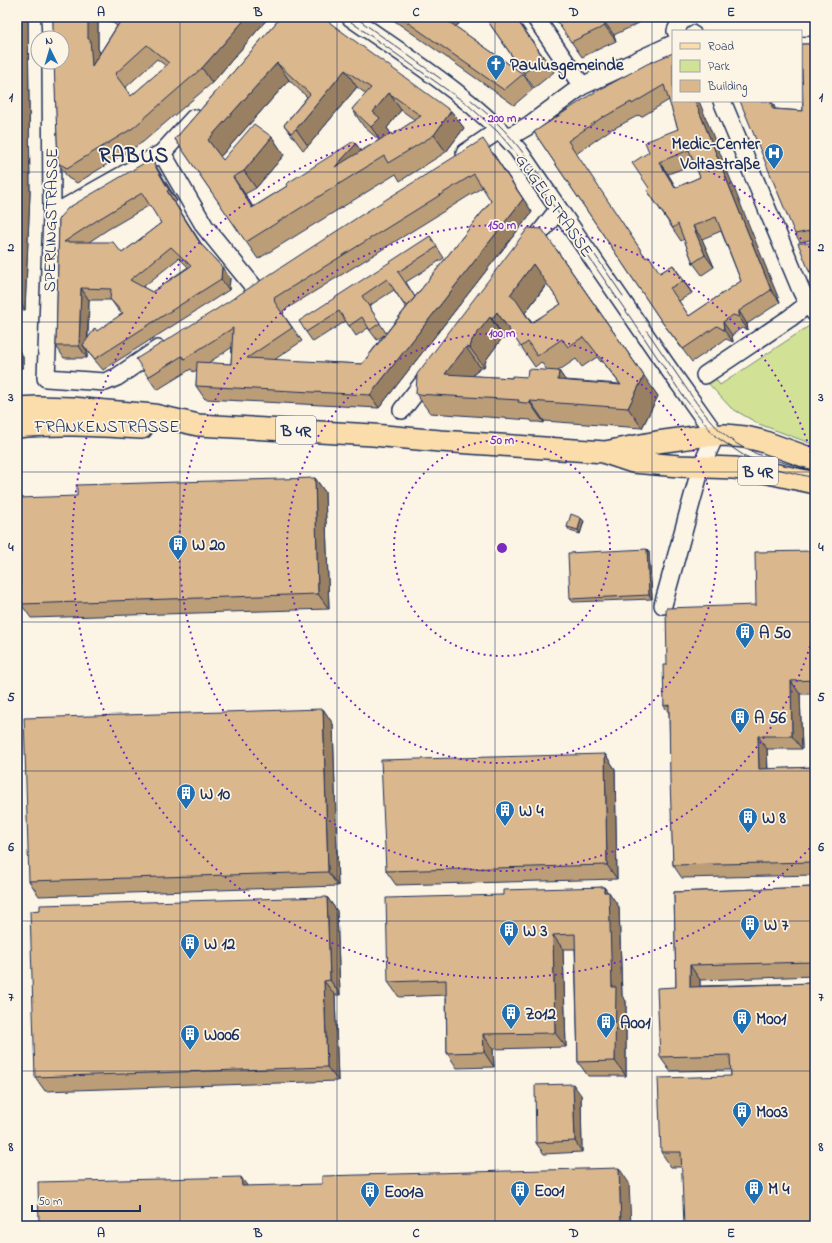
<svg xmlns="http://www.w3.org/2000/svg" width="832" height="1243" font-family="'Indie Flower',sans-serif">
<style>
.green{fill:#d1e296;stroke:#76887a}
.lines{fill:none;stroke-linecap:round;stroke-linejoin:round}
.minor-casing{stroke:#1b2f5e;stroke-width:20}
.major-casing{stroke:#1b2f5e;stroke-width:24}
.minor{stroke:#fcf5e5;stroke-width:17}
.major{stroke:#faddab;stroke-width:21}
.tram{stroke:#1b2f5e;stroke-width:1}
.wall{fill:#bb9d78;stroke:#1b2f5e;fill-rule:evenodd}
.shaded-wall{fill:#998062;stroke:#1b2f5e}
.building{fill:#dab78c;stroke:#1b2f5e;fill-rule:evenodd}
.grid{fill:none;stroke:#1b2f5e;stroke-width:1;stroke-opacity:0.55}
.ring{fill:none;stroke:#7b2cbf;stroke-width:2;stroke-dasharray:2 4}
.labels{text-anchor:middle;stroke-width:3.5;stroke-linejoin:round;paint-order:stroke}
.shield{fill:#fcf5e5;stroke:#5e6a86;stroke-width:1}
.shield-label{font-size:16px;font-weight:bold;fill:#1b2f5e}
.poi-label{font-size:17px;font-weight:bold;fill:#1b2f5e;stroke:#fcf5e5;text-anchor:start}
.street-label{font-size:17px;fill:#1b2f5e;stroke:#fcf5e5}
.district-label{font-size:21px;font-weight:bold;letter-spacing:1px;fill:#1b2f5e;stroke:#fcf5e5}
.centre{fill:#7b2cbf;stroke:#fcf5e5;stroke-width:2}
.ring-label{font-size:12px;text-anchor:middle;font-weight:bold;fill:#7b2cbf;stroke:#fcf5e5;stroke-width:3.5;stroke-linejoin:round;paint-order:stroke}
.neatline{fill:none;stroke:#1b2f5e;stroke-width:1.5}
.grid-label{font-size:13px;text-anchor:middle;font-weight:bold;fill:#1b2f5e}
</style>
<rect width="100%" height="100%" fill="#fcf5e5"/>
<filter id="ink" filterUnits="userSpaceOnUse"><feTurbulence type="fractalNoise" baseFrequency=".025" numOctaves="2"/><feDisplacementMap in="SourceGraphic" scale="8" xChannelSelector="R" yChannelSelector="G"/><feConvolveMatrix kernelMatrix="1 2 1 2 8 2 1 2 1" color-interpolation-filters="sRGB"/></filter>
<g filter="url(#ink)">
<path class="green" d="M812,324L815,325V445L759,424L731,408L707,382L714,377L720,385Z"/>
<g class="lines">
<g class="minor-casing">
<path id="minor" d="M50,17L51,38
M350,17C408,58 471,96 518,150L666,365L710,427L715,436L701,467L663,605
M535,17L582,86
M699,17L707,22L711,31
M711,29L815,27
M676,31L680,22L688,17
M51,62L52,215L46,378L105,382L117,377L158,349
M722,101L801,290L808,304L815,313
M507,138L528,126L582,86L673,44
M162,153L205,227L253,286
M465,153L499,130
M52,215L162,153L194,118
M529,247L558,210
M705,375L790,318L808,304
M402,410L430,374"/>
</g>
<g class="major-casing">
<path id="major" d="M17,408L37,407L71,408L154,415L198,425L373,435L440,441L605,452L657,442L702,436L725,435L745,437L762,441L815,460
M17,427C59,423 101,426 142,428
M606,453L633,462L679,466L734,468L764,472L815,483"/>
</g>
<use href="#minor" class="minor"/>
<use href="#major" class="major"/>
<path class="tram" d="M344,17L467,104L497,131L515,152L557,211L639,330L683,396L715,436L743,455L772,468L815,478
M355,17L441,79
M471,100C479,107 488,114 496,122C517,142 533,166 549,190
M595,255L623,296
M647,331C657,346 668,361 678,376C697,404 716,435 748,450C769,460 792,465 815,470"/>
</g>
<path class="wall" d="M17,17H28L30,193L25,310H17Z
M53,17H94L98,21V49L100,53L117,26L105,17H269L212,83L143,142L77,183L68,178L58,163ZM157,59L166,66L131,96L125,88Z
M281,17L451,111L464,128L446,152L400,181L396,174L258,259L175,139ZM289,80L307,97L284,125L297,142L303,150L308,146L357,87L366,94L352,109L364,127L379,140L361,151L356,144L253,207L245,194L256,188L284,155L272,137L223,160L220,157ZM401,110L415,120L392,135L387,128Z
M389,17H464L456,27L523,74L533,89L514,105Z
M485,17H516L554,72L534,88Z
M554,17H637L639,23L614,35L616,41L582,57Z
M801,44H815V239L800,242L795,234L775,109L803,111L802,77H801Z
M673,53L780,302L747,324L748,330L742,328L732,335L733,342L726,339L692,362L662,322L534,132ZM669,100L678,129L649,152V188L647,190L681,241L684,239L693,263L702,275L714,267L702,239L721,231L741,281L689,316L679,301L692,293L682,278L673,265L660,273L646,258L576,154L613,128V129L639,115L641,117ZM695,164L700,177L676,188L668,174Z
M492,152L532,212L379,408L205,399L196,386L197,370L193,372L191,369L157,390L148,377ZM483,187L491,201L415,297L406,282L444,258L430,236L306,332L313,342L346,321L356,336L368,328L377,340L384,335L362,364L274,360L302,341L283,314L284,313L283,311ZM394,290L406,308L386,333L369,306ZM232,347L231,364L208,363L225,352Z
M151,159L159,171L177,201L175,203L202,245L222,267L230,278L229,290L103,370L87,351V358H64L56,346L59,218ZM150,205L161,223L122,253L89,242L107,230ZM179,258L188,267L152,292L143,287ZM89,300H111L118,310L122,314L88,338Z
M528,228L658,396L642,428L544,421V423L538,422H532L531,420L430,413L416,394ZM547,284L561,304L532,323L525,313ZM511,332L535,367L541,362L547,370L527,377L512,378L473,376L480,367H484L486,360L503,337L505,339ZM597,357L601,362L602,361L620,384L565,380L559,371H558L576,359L582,367Z
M815,243V279L809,271Z
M17,348L23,356V368H17Z
M315,478L325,492L329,609L31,618L21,604Z
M584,521L580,534L570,531L567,527Z
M815,551V694H800L802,749H767L768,769L815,767V875L682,878L673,865L669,713L664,706L667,665L756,605Z
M649,552L652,599L573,602L570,599Z
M323,709L333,724L338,886L39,896L29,881Z
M605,754L615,769L617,879L396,885L386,871Z
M604,887L619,907L622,996L626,1001V1076H588L578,1062L575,949H563L566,1047L493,1049L494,1067L457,1068L447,1053L446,995L399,997L388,982L503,895Z
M815,887V976L700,980V986L815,983L682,1167H671L661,1152L731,1076V1070L670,1071L660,1057L676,987L674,892Z
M327,897L337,911L340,995H335L338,1081L45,1091L35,1077Z
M581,1095L582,1152L544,1154L536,1143Z"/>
<path class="shaded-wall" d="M18,17H28L30,193L25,310L17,299Z
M79,17H94L98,21V49L100,53L92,66Z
M247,17H269L212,83L202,68Z
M442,17H464L452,32Z
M603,20L614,35L616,41L605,26Z
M277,63L289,80L220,157L208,140Z
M345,70L357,87L308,146L296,129Z
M389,93L401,110L387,128L392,135L383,144L371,127L373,112Z
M695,101H699L780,302L771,290Z
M770,101H772L779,117L773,109Z
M451,111L464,128L446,152L434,135Z
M272,137L284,155L256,188L244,171Z
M356,144L368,161L335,167Z
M492,152L532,212L379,408L370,395L523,199Z
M151,159L159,171L177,201L169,190Z
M659,162L668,174L684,201L675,188Z
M233,177L245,194L264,225L252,208Z
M167,191L175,203L208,254L200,243Z
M693,226L702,239L714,267L705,255Z
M556,249L658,396L642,428L628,408L644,376Z
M533,264L547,283L525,313L545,343L510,295Z
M673,265L682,278L692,293L683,281Z
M222,267L230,278L229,290L221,279Z
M81,288L89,300L87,350L83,345L87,351V358L79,346Z
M739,311L747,324L748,330L739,317Z
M497,312L511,332L505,339L492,319Z
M490,317L503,337L486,360L484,367L470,348L472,340Z
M723,322L732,335L733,342L724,330Z
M466,347L480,367L459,393L445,374Z
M17,348L23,356V368L17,360Z
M559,371L572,390L558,380Z
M530,401L544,421V423L530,403Z
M315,478L325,492L329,609L318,594Z
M581,518L584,521L580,534L578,530Z
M647,549L649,552L652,599L649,595Z
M791,681L800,694L802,749L792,736Z
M323,709L333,724L338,886L328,872Z
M758,736L767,749L768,782L759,769Z
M605,754L615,769L617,879L607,865Z
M604,887L609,894V892L619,907L622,996L626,1001V1076L615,1061L612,987Z
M327,897L337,911L340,995L330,980Z
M553,935L563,949L566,1047L555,1033Z
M690,965L700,980V1001L690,987Z
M324,981L335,995L338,1081L327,1067Z
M483,1034L493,1049L494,1067L484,1052Z
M573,1084L581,1095L582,1152L575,1141Z
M619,1168L629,1183L631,1226H621Z
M241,1177L251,1191L242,1186Z"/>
<path class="building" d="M17,17H18L20,179L17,243Z
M53,17H79V18V17H88V39H90L92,66L120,22L113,17H247L202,68L133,128L67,168L58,163L54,62H62V38H53ZM147,45L169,63L131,96L115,74Z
M281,17H322L451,111L434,135L388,163L384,156L246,242L175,139ZM277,63L310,94L284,125L291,133L296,129L345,70L371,88L352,109L371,127L380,118L373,112L389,93L421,116L392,135L391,133L335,167L356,144L354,141L286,184L287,186L252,208L233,177L244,171L272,137L254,124L223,160L208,140Z
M400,17H442L523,74L504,90Z
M485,17H515L543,57L524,73Z
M554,17H608L603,20L605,26L571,42Z
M801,44H815V230L795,234L740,101H770L773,109L803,111L802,69H801Z
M673,53V101H695L771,290L739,311V317L733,315L723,322L724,330L717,326L683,349L662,322L534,132L590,95L647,64ZM664,85L678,129L645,142L649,152L632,163L649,188L647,190L673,228L678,224L693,263L705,255L693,226L716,217L741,281L689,316L670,288L683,281L673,265L660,273L649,256L646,258L568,141L604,116V117L631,102L632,104ZM689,150L700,177L675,188L659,162Z
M483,139L523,199L370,395L196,386L197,362L231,364L233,328L184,359L182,356L148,377L136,359L217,309L366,212ZM474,174L491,201L362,364L247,358L292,328L274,301L275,300L274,298Z
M151,159L169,190L167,191L200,243L222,267L221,279L95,359L83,345L95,328L97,331L123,313L110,299L111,289L81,288L79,346H56L59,218L68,208ZM142,193L161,223L122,253L113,242H64L99,219ZM171,247L191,266L152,292L130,280Z
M528,228L542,229L644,376L628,408L530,401V403H525L518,402L519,400L416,394L417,374ZM533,264L561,304L531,323L516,300L510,295ZM497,312L521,347L528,342L537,356L562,339L568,347L583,337L587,342H588L621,385L558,380L559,371L528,369L527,377L512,376V378L445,374L466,347L470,348L472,340L490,317L492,319Z
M430,236L437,247L398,272L415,297L408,306H407L403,303L387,279L362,296L380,323L370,330L362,317L349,326L339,311L306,332L299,321Z
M798,243H815V271H809Z
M315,478L318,594L21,604L18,498L77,496V485Z
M571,514L581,518L578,530L567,527Z
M647,549L649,595L570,599L568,553Z
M815,551V680L791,681L792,736H758L759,769L815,767V862L673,865L670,781L669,705L664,706L663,665H667L666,608L756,605L755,552Z
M323,709L328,872L29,881L24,718Z
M605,754L607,865L386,871L381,760Z
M604,887V892H609L612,987H616L615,1061L578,1062L575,934L553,935L555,1033L483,1034L484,1052L447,1053L446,980L388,982L386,898L503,895V890Z
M815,887V962L690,965V987L815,983V1226H684L681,1152H661L658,1078L731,1076L730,1055L660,1057L657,988L676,987L674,892Z
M327,897L330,980L324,981L327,1067L35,1077L30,911L40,910V905Z
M573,1084L575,1141L536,1143L535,1085Z
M619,1168L621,1226H39L38,1182L241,1177L242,1186L322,1184V1176Z"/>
</g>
<path class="grid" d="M180,17V1226M337,17V1226M495,17V1226M652,17V1226M17,172H815M17,322H815M17,472H815M17,622H815M17,771H815M17,921H815M17,1071H815"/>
<g class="ring">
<circle cx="502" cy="548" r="108"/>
<circle cx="502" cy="548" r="215"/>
<path d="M815 629A323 323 0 1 1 815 467"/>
<path d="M814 844A430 430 0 1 1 814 252"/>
</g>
<defs>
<g id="church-pin" transform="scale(1)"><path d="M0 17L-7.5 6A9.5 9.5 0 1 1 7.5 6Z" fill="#1f6fb2" stroke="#fcf5e5"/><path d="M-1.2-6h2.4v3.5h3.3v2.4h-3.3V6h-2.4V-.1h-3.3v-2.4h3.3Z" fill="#fff"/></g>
<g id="hospital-pin" transform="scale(1)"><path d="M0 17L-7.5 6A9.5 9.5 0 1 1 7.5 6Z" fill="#1f6fb2" stroke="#fcf5e5"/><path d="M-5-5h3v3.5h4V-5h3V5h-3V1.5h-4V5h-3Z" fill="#fff"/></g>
<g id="building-pin" transform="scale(1)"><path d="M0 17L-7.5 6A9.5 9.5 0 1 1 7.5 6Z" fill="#1f6fb2" stroke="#fcf5e5"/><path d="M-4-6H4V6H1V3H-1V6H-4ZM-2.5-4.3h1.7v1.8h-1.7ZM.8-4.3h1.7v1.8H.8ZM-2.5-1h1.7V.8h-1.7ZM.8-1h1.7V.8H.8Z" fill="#fff"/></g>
</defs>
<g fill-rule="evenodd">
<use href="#church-pin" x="496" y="64"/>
<use href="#hospital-pin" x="774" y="153"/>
<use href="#building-pin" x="178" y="544"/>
<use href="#building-pin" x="745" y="632"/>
<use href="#building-pin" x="740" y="717"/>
<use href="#building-pin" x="186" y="793"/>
<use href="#building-pin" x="505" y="810"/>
<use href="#building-pin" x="748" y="817"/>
<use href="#building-pin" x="750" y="924"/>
<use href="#building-pin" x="509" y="930"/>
<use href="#building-pin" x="190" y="943"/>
<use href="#building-pin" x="511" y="1013"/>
<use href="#building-pin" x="742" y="1018"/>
<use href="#building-pin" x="606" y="1022"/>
<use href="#building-pin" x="190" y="1034"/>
<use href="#building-pin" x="742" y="1111"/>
<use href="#building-pin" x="754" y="1188"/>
<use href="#building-pin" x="520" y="1190"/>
<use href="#building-pin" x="370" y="1191"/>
</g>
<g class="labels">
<g class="shield">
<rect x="276" y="416" width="40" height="28" rx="3"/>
<rect x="738" y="457" width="40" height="28" rx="3"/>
</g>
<g class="shield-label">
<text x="296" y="436">B 4R</text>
<text x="758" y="477">B 4R</text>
</g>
<g class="poi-label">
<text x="510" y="70">Paulusgemeinde</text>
<text x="760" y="149" text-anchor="end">Medic-Center<tspan x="760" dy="20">Voltastraße</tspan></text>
<text x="192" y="550">W 20</text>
<text x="759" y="638">A 50</text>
<text x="754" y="723">A 56</text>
<text x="200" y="799">W 10</text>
<text x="519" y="816">W 4</text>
<text x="762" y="823">W 8</text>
<text x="764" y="930">W 7</text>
<text x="523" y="936">W 3</text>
<text x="204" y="949">W 12</text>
<text x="525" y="1019">Z012</text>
<text x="756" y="1024">M001</text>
<text x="620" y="1028">A001</text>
<text x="204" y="1040">W006</text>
<text x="756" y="1117">M003</text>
<text x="768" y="1194">M 4</text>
<text x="534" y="1196">E001</text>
<text x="384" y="1197">E001a</text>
</g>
<g class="street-label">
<text transform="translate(555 205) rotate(55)" y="6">GUGELSTRASSE</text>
<text transform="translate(50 220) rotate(-89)" y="6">SPERLINGSTRASSE</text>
<text x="107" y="432">FRANKENSTRASSE</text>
</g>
<g class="district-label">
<text x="134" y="162">RABUS</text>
</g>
</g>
<circle cx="502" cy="548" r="6" class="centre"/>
<g class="ring-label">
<text x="502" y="122">200 m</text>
<text x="502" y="229">150 m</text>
<text x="502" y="337">100 m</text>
<text x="502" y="444">50 m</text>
</g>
<rect width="832" height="1243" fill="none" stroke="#fcf5e5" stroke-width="44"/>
<rect x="672" y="30" width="130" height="72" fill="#fcf5e5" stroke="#a2a6af"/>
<rect x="680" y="43" width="20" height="6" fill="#faddab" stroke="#a2a6af"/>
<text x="708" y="50" font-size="12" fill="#1b2f5e">Road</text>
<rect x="680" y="60" width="20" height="12" fill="#d1e296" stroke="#a2a6af"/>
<text x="708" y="70" font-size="12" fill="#1b2f5e">Park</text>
<rect x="680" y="80" width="20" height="12" fill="#dab78c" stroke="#a2a6af"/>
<text x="708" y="90" font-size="12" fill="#1b2f5e">Building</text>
<g transform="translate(50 50) rotate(355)"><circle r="19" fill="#fcf5e5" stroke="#a2a6af"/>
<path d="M0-3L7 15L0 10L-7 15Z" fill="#1f6fb2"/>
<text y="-6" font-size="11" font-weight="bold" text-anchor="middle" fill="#1b2f5e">N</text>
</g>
<path d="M32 1205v6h108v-6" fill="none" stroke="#1b2f5e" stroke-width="2"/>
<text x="38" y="1205" font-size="12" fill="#1b2f5e" stroke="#fcf5e5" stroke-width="3" paint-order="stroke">50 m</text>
<rect x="22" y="22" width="788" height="1199" class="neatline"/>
<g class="grid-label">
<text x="101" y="16">A</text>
<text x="258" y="16">B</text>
<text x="416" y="16">C</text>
<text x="574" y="16">D</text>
<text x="731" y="16">E</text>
<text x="11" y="101">1</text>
<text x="821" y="101">1</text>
<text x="11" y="251">2</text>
<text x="821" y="251">2</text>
<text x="11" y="401">3</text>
<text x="821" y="401">3</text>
<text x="11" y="551">4</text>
<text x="821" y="551">4</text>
<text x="11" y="701">5</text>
<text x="821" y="701">5</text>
<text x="11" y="851">6</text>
<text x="821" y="851">6</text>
<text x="11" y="1001">7</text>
<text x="821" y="1001">7</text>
<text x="11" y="1151">8</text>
<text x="821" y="1151">8</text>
<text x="101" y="1237">A</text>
<text x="258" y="1237">B</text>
<text x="416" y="1237">C</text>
<text x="574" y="1237">D</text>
<text x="731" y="1237">E</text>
</g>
</svg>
